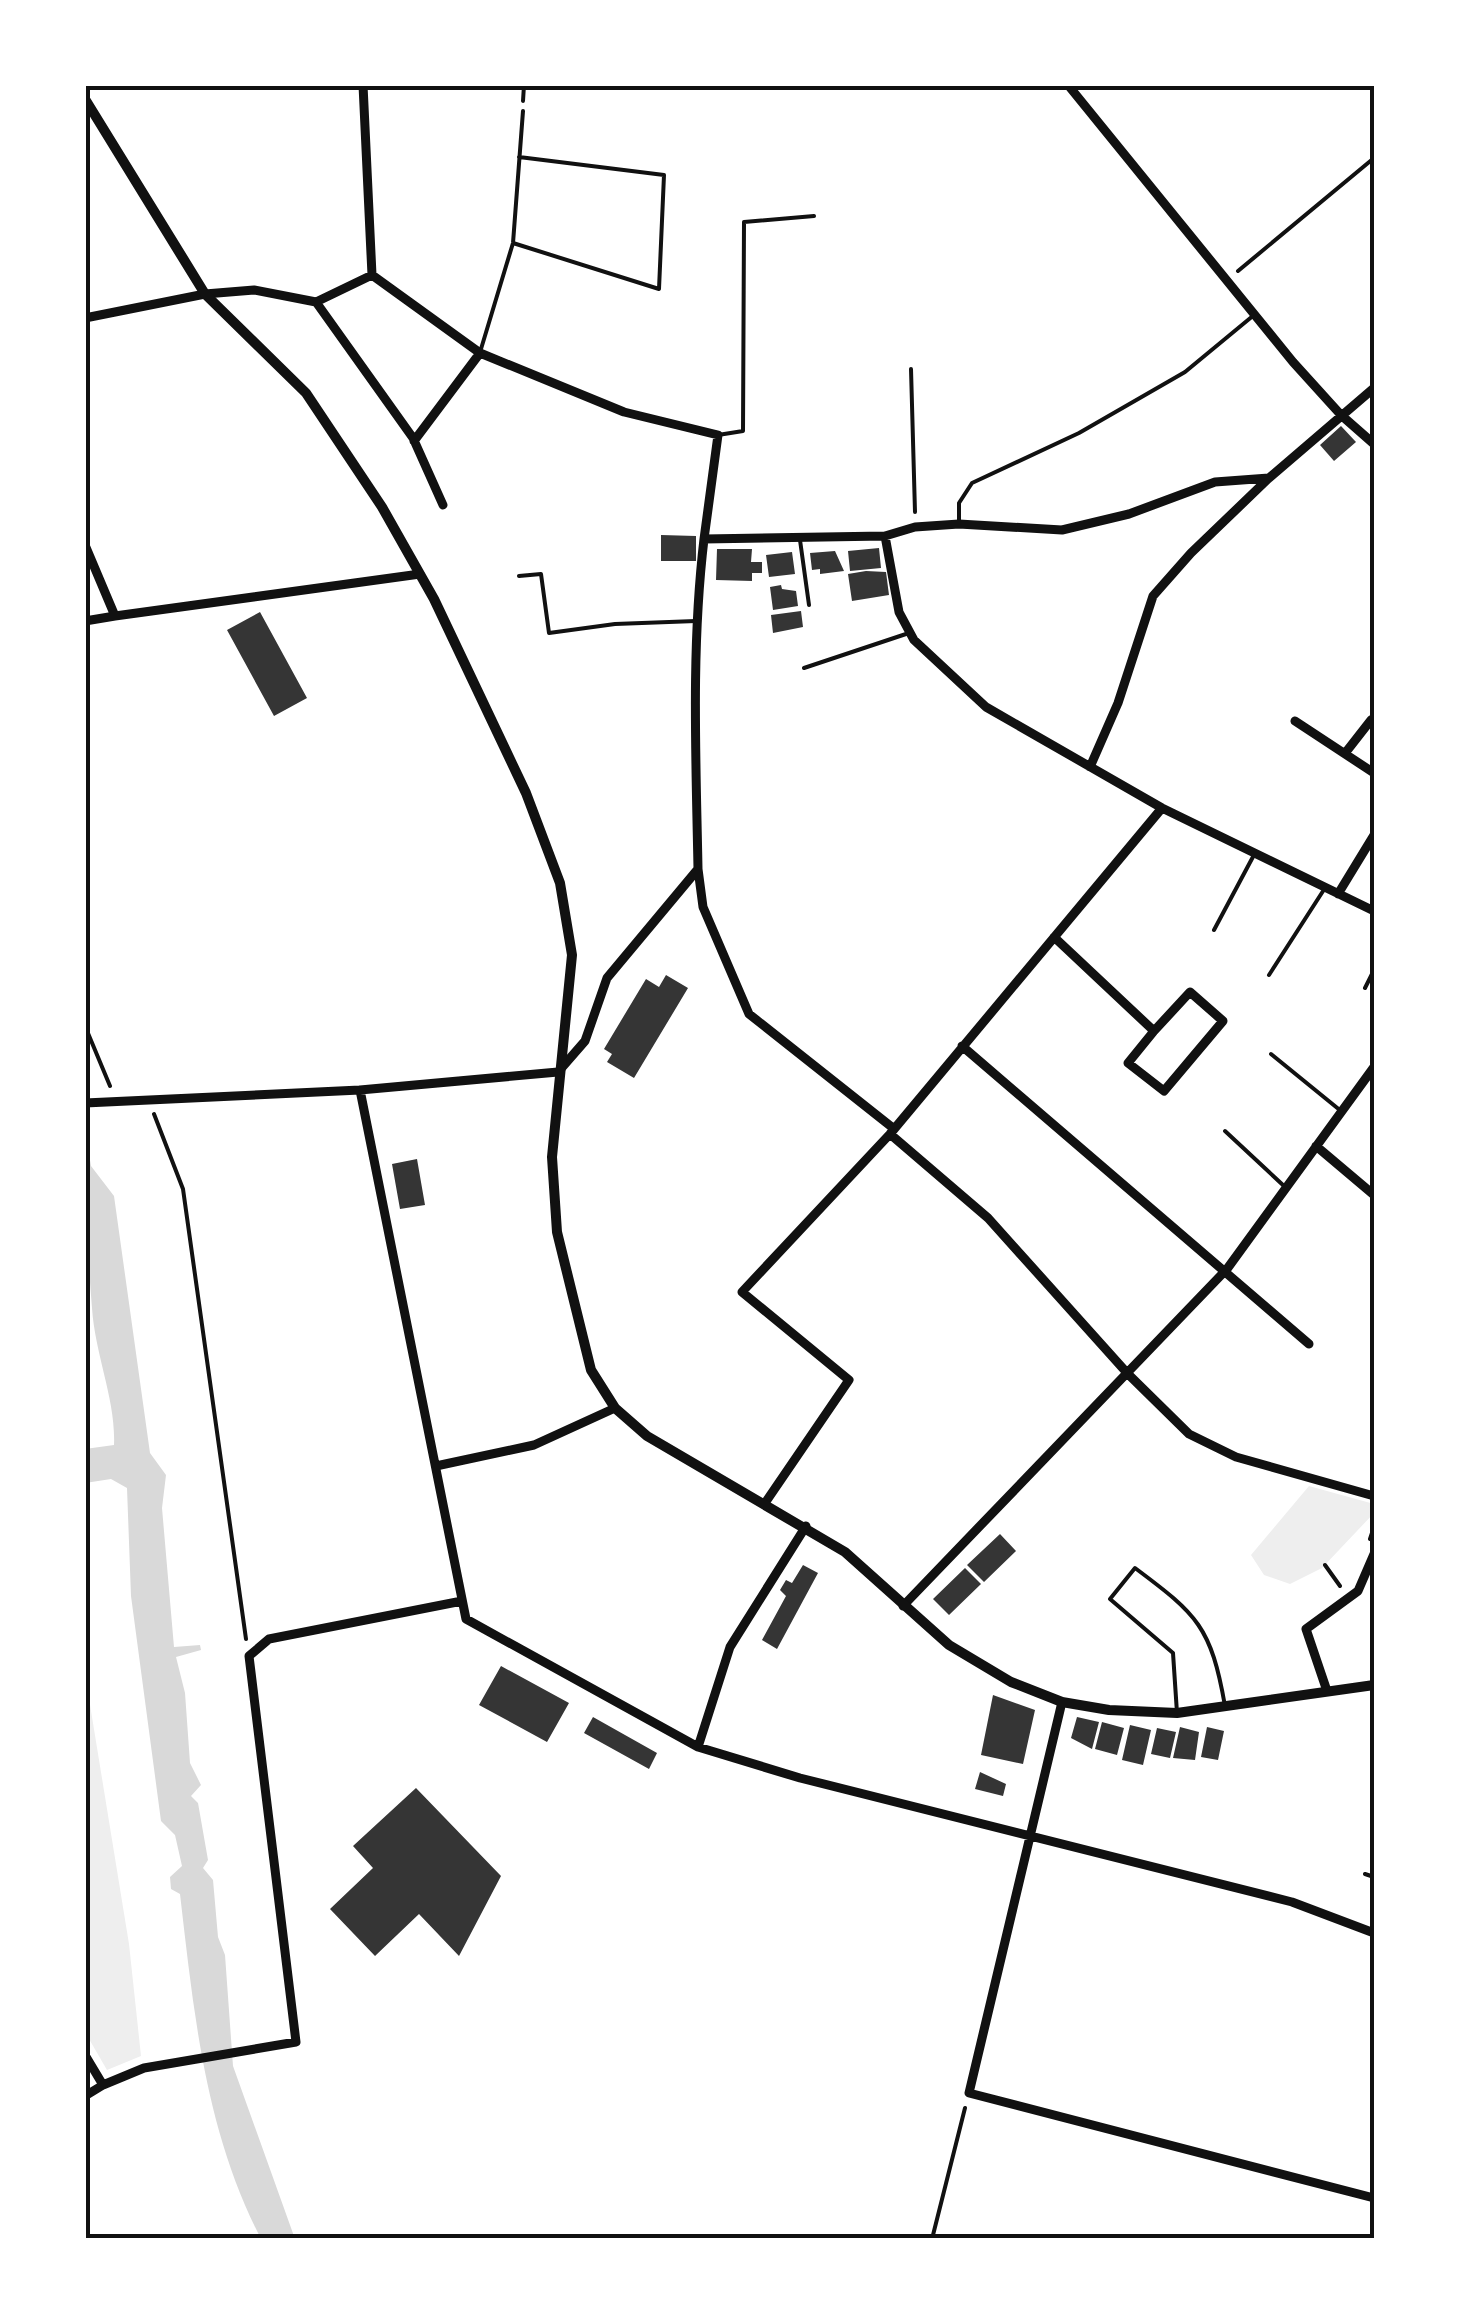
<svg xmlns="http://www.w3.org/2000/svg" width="1459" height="2324" font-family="'Asap Condensed',sans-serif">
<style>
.green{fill:#eee}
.water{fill:#d9d9d9}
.building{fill:#353535}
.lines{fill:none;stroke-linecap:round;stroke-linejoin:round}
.path{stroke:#111;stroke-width:4}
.service{stroke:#111;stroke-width:4}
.minor{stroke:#111;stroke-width:9}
.tertiary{stroke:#111;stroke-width:10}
.neatline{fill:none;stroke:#111;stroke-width:4}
</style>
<rect width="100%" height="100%" fill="#fff"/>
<path class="green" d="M1309,1486L1374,1504V1513L1322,1568L1290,1584L1264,1575L1251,1555Z
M85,1674L129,1944L141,2056L107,2070L85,2032Z"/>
<path class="water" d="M85,1130L91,1166L114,1196L150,1453L166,1475L162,1508L174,1647L200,1645L201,1650L176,1657L185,1693L190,1763L201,1785L191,1796L198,1803L208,1860L203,1868L213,1880L218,1937L225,1955L233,2066L295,2239H261C205,2130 194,2014 180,1894L171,1889L170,1877L182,1866L175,1835L161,1821L131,1596L127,1488L111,1479L85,1483V1449L114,1445C116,1400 95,1355 92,1308C87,1249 85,1190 85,1130Z"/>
<path class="building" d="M1341,426L1356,442L1334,461L1320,445Z
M661,535L696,536V561H661Z
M879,548L881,568L850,571L848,551Z
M717,549H752L751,562H762V573H752V581L716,580Z
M835,551L844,571L820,574V569L812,570L810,553Z
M792,552L795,574L769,577L766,555Z
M866,571L886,572L889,595L852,601L848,574Z
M781,585L782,589L796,591L798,606L773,610L770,587Z
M801,611L803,627L773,633L771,615Z
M260,612L307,698L274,716L227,630Z
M666,975L688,988L634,1078L607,1062L612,1054L604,1049L646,979L659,987Z
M417,1159L425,1205L400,1209L392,1164Z
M1000,1534L1016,1551L984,1582L967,1565Z
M803,1565L818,1573L777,1649L762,1640L786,1596L780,1590L786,1580L792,1583Z
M965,1568L981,1584L949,1615L933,1599Z
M501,1666L569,1703L547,1742L479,1705Z
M993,1695L1035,1710L1023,1764L981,1755Z
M593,1717L657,1753L649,1769L584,1733Z
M1077,1717L1099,1722L1092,1749L1071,1738Z
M1102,1722L1124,1728L1117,1755L1095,1749Z
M1130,1725L1151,1730L1143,1765L1122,1760Z
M1180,1727L1199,1732L1195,1760L1173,1758Z
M1207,1727L1224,1731L1218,1760L1201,1757Z
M1157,1728L1176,1732L1170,1758L1151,1754Z
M980,1772L1006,1784L1003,1796L975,1789Z
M416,1788L501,1876L459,1956L419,1914L375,1956L330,1909L373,1868L353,1846Z"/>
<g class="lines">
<path class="path" d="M523,101L524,85
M1238,271L1374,158
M911,369L915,512
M85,1026L110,1086
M154,1114L183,1189L246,1639
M1370,1539L1374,1527
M1325,1565L1340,1586
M932,2239L965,2108"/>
<path class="service" d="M513,243L659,289L664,175L519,157
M481,349L513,243L523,111
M718,435L743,431L744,222L814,216
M959,524V503L972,483L1079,433L1185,372L1254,315
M800,540L809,605
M519,576L541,574L549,633L615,624L696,621
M804,668L909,633
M1214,930L1255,853
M1269,975L1325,888
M1365,988L1374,970
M1271,1054L1341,1111
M1225,1131L1284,1186
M1177,1713L1173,1653L1110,1599L1135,1568C1198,1615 1211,1627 1225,1706
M1365,1874L1374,1877"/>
<path class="minor" d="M363,85L372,275
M1068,85L1293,362L1341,415L1374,444
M316,302L413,438L443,505
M85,318L205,294L254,290L316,302L372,275L480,353L624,412L718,435L704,539
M414,441L480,353
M885,536L899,612L914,640L986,707L1162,808L1374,911
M85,545L115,616L420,574
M85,621L115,616
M1295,721L1374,773
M1346,752L1371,720L1374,722
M1090,767L1118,703L1153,596L1191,553L1269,478L1374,388
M698,869L703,907L749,1014L893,1128
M1338,894L1374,835
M1054,937L1154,1031L1128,1063L1164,1091L1223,1021L1190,992L1154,1031
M962,1046L1309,1344
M360,1090L466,1619L698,1747L800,1778L1292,1902L1374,1933
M85,1103L360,1090L558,1072L585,1041L607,978L698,869C696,758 691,649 704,539L885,536L915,527L959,524L1062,530L1129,514L1215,482L1269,478
M890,1134L988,1218L1128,1374L1189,1434L1236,1457L1374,1496
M1316,1146L1374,1195
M436,1466L534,1445L615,1408
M765,1503L849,1380L742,1292L890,1134L1162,808
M903,1606L1227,1269L1374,1067
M1327,1691L1306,1629L1358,1591L1374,1554
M1062,1702L969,2093L1374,2198
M698,1747L730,1647L806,1526
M85,2055L103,2085L85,2096
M103,2085L144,2068L296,2042L249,1656L269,1639L462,1601"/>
<path class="tertiary" d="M85,99L205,294L306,393L382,507L434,599L526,793L560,883L572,955L552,1157L557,1232L591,1370L615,1408L647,1436L845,1552L949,1645L1011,1682L1062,1702L1109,1710L1177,1713L1374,1685"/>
</g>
<rect width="1459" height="2324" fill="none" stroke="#ffffff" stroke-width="175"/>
<rect x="88" y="88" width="1284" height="2148" class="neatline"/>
</svg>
